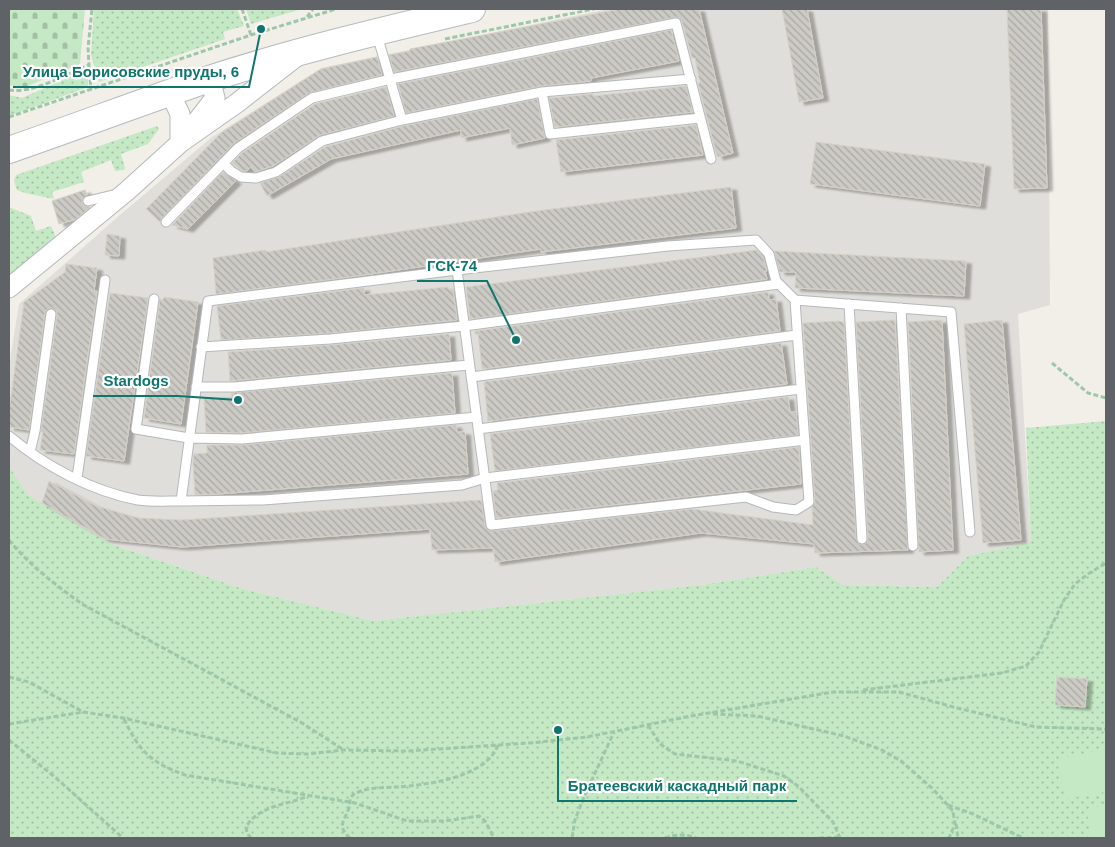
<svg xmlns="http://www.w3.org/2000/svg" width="1115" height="847" font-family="Arial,sans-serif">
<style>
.industrial{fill:#e0deda}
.grass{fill:url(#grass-dots)}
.cemetery{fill:url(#cemetery-stones)}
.garden{fill:#c5e8c5}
.building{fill:url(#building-back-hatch);stroke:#d6d1c6;filter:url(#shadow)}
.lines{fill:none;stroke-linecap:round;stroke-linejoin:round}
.service-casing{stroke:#b5b8bc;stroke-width:11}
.minor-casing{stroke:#b5b8bc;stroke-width:21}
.secondary-casing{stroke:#b6babf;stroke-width:28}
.path{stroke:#9cc7a9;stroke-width:3;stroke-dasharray:5 2.5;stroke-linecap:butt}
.service{stroke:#fff;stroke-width:9}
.minor{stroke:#fff;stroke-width:19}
.secondary{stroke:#fff;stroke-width:26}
.leader{fill:none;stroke:#0f766e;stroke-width:2}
.callout-dot{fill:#0f766e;stroke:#fff;stroke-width:2}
.callout-label{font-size:15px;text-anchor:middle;font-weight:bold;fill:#0f766e;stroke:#fff;stroke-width:4.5;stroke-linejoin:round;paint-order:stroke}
</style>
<defs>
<pattern id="grass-dots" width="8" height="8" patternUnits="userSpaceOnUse" patternTransform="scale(1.25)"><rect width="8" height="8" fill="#c5e8c5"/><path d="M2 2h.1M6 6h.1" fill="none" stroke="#a3c0a4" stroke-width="1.8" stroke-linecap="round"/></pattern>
<pattern id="cemetery-stones" width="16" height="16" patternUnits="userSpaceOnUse" patternTransform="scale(1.25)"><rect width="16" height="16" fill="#c5e8c5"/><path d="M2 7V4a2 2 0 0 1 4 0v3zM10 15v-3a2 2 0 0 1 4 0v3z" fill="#a3c0a4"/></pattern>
<pattern id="building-back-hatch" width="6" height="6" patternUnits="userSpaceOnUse" patternTransform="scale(1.25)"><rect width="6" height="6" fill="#cccac5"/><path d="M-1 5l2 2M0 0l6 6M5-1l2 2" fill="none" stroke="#a9a8a4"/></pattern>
<filter id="shadow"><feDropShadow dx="5.5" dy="3" stdDeviation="1" flood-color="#0004"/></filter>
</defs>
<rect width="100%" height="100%" fill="#f1efe8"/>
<path class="industrial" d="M608,9H1048L1050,305L1018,314L1031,542L968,556L937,587L842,585L816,567L701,585L373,621L240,588L111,544L27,494L9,466V366L19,304L120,215L212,137L321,68Z"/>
<path class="grass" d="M94,9H237L244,26L223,32L225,39L99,82L91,55Z
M246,9H302L251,24Z
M81,72L88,79V87L9,116V95L22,98Z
M157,126L159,129L148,144L121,154L125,168L124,170L115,171L111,160L81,172L84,182L52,192L54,199L25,193L17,190L14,181L16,175Z
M9,207L31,216L36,231L51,226L56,237L9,275Z
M1106,421V838H9V466L27,494L111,544L240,588L373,621L701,585L816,567L843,585L937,587L968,556L1031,542L1026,428Z"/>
<path class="cemetery" d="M9,9H85L80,64L23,88L9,85Z"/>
<path class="garden" d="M1106,749V792L1065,799L1057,759Z
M1106,805V838H1092L1086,809Z"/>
<path class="building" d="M620,9H699L733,153L718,157L716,153L698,83H700L695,58H692L682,21L677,17L394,72L389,55L410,51V49Z
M782,9H807L823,98L799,102Z
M1007,9H1041L1047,188L1014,189Z
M671,30L679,61L591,78V81L541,86L406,113L398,84Z
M377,57L382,75L309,93L234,143L162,218L160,222L146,209L221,133L321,69Z
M686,86L693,112L555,127L549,98L593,94V96Z
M386,87L394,116L320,135L273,166L255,172L251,167L247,171H243L232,163L242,153L315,104Z
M537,99L545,138L512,145L510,128L461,138V130L331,159L267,196L260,183L279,177L325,147L403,126Z
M696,125L703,155L561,172L556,140Z
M816,142L985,164L980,206L810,184Z
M223,172L236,181L188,229L172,225Z
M731,187L736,228L541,252V249L364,275L216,294L213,258L266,250V252L536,211Z
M85,190L87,195L82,199V203L86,207H90L76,219L59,224L52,201Z
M107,234L120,236L119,256L105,255Z
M757,250L763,257L767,271H765L767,279L470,319L466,287Z
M774,251L966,261L964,296L795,288L796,272H780Z
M66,264L97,268L94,291H97L74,454L40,450L43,432H41L57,315V311L52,308H48L45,313L29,430L9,427V411L24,302L65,272Z
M448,287V289H453L457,320L330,333L221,340L217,306L364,288V295Z
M768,292L769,300L776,299L780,331L482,369L478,334H475V331Z
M110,293L148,298L124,461L86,456Z
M164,297L198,302L181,424L144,418L160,299L163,300Z
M895,320L908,550L815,553L814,544L701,533L495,562L493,548L432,550L430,529L182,547L105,539L42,503L49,481L96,506L138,518L182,520L481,500L485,526L488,530L491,531L692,509L813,525L812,507L815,502L803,323L838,321L844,322L856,539L859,544L863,545L867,542L868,539L856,322Z
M942,320L953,550L919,552L908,322Z
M1002,320L1021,540L983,543L964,324Z
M449,334L451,360L230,381L228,352L331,345Z
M781,343L787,384L488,421L484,382Z
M452,373L455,413L242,433L206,432L204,398L232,397L231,393Z
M788,397L790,412H796L798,435L495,471L490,434Z
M456,425L457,432H465L468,474L218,494L195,495L193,462L194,454L207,453V445H243Z
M799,447L801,484L496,518L493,491L498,490L497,483Z
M1057,677L1087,679L1085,707L1055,705Z"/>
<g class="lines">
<g class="service-casing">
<path id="service" d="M377,35L402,120
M542,92L550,134L700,118
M223,163L231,171L241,177L256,178L276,172L322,141L402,120L542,92L691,79
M88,201L117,194
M166,222L238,148L312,98L391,79L676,23L711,159
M457,270L668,246L756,240L769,254L776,281L795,300
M154,299L136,429L189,438L242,439L477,417
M849,304L862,539
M901,308L913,546
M201,347L330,339L464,326L779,284
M471,377L797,335
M196,387H234L469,365
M478,429L801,389
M9,436C45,466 91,491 138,500C152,502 167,501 181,501L208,301L457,270L491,525L746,497L773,507L796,510L809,502L795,300L951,312L970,532
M30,452L35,431L51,314
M77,478L105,280
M181,501L263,500L462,485L485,478L805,440"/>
</g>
<g class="minor-casing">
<path id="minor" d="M170,93L180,114V143
M193,126L215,98L210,79
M9,288L127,191L180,143L237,103L296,57"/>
</g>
<g class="secondary-casing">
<path id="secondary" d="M9,150C75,127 142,102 209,79C295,51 384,30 472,9"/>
</g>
<path class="path" d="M242,9L251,35
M307,17L313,9
M445,39L594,9
M89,65L91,89
M9,90C33,94 67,74 89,65L88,48L92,9
M9,117L251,35L336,9
M1052,363L1088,393L1106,398
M9,540C29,565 56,585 82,604L302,723L344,750
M9,677L29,682L83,712
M863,690L1002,673L1026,666L1039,652L1064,600L1075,584L1088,574L1106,563
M713,714L757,716L844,736L882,750L901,761L933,789L953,811L955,824L949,838
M124,719C140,752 150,762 185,775L355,803L407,821H445L479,816L485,821L494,838
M9,724L83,712L123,718L277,753L307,754L344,750L407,751L530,743L587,737L691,716L833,692H899L957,708L1036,727L1106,729
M648,725L660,744L675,754L737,761L784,776L798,786L833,822L840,838
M9,740L56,778L123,838
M948,805L973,814L1023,838
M956,824L958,838
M251,838L247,833L246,827C258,806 285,805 306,797
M350,838C336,826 345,820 349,808C350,802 349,798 354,794C367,787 382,788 396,787C426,785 486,778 498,745
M572,838L575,820L584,797L614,732
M665,838C676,834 685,834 696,838
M819,838L839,837"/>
<use href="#service" class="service"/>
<use href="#minor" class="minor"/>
<use href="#secondary" class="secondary"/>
</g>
<path class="leader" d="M261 29L249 87H13M516 340L487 281H417M238 400L178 396H93M558 730L558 801H797"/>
<g class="callout-dot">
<circle cx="261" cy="29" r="5"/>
<circle cx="516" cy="340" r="5"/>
<circle cx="238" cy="400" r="5"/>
<circle cx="558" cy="730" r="5"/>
</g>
<g class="callout-label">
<text x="131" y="77">Улица Борисовские пруды, 6</text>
<text x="452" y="271">ГСК-74</text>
<text x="136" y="386">Stardogs</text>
<text x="677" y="791">Братеевский каскадный парк</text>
</g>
<rect width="1115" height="847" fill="none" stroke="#5f6368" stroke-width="20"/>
</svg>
